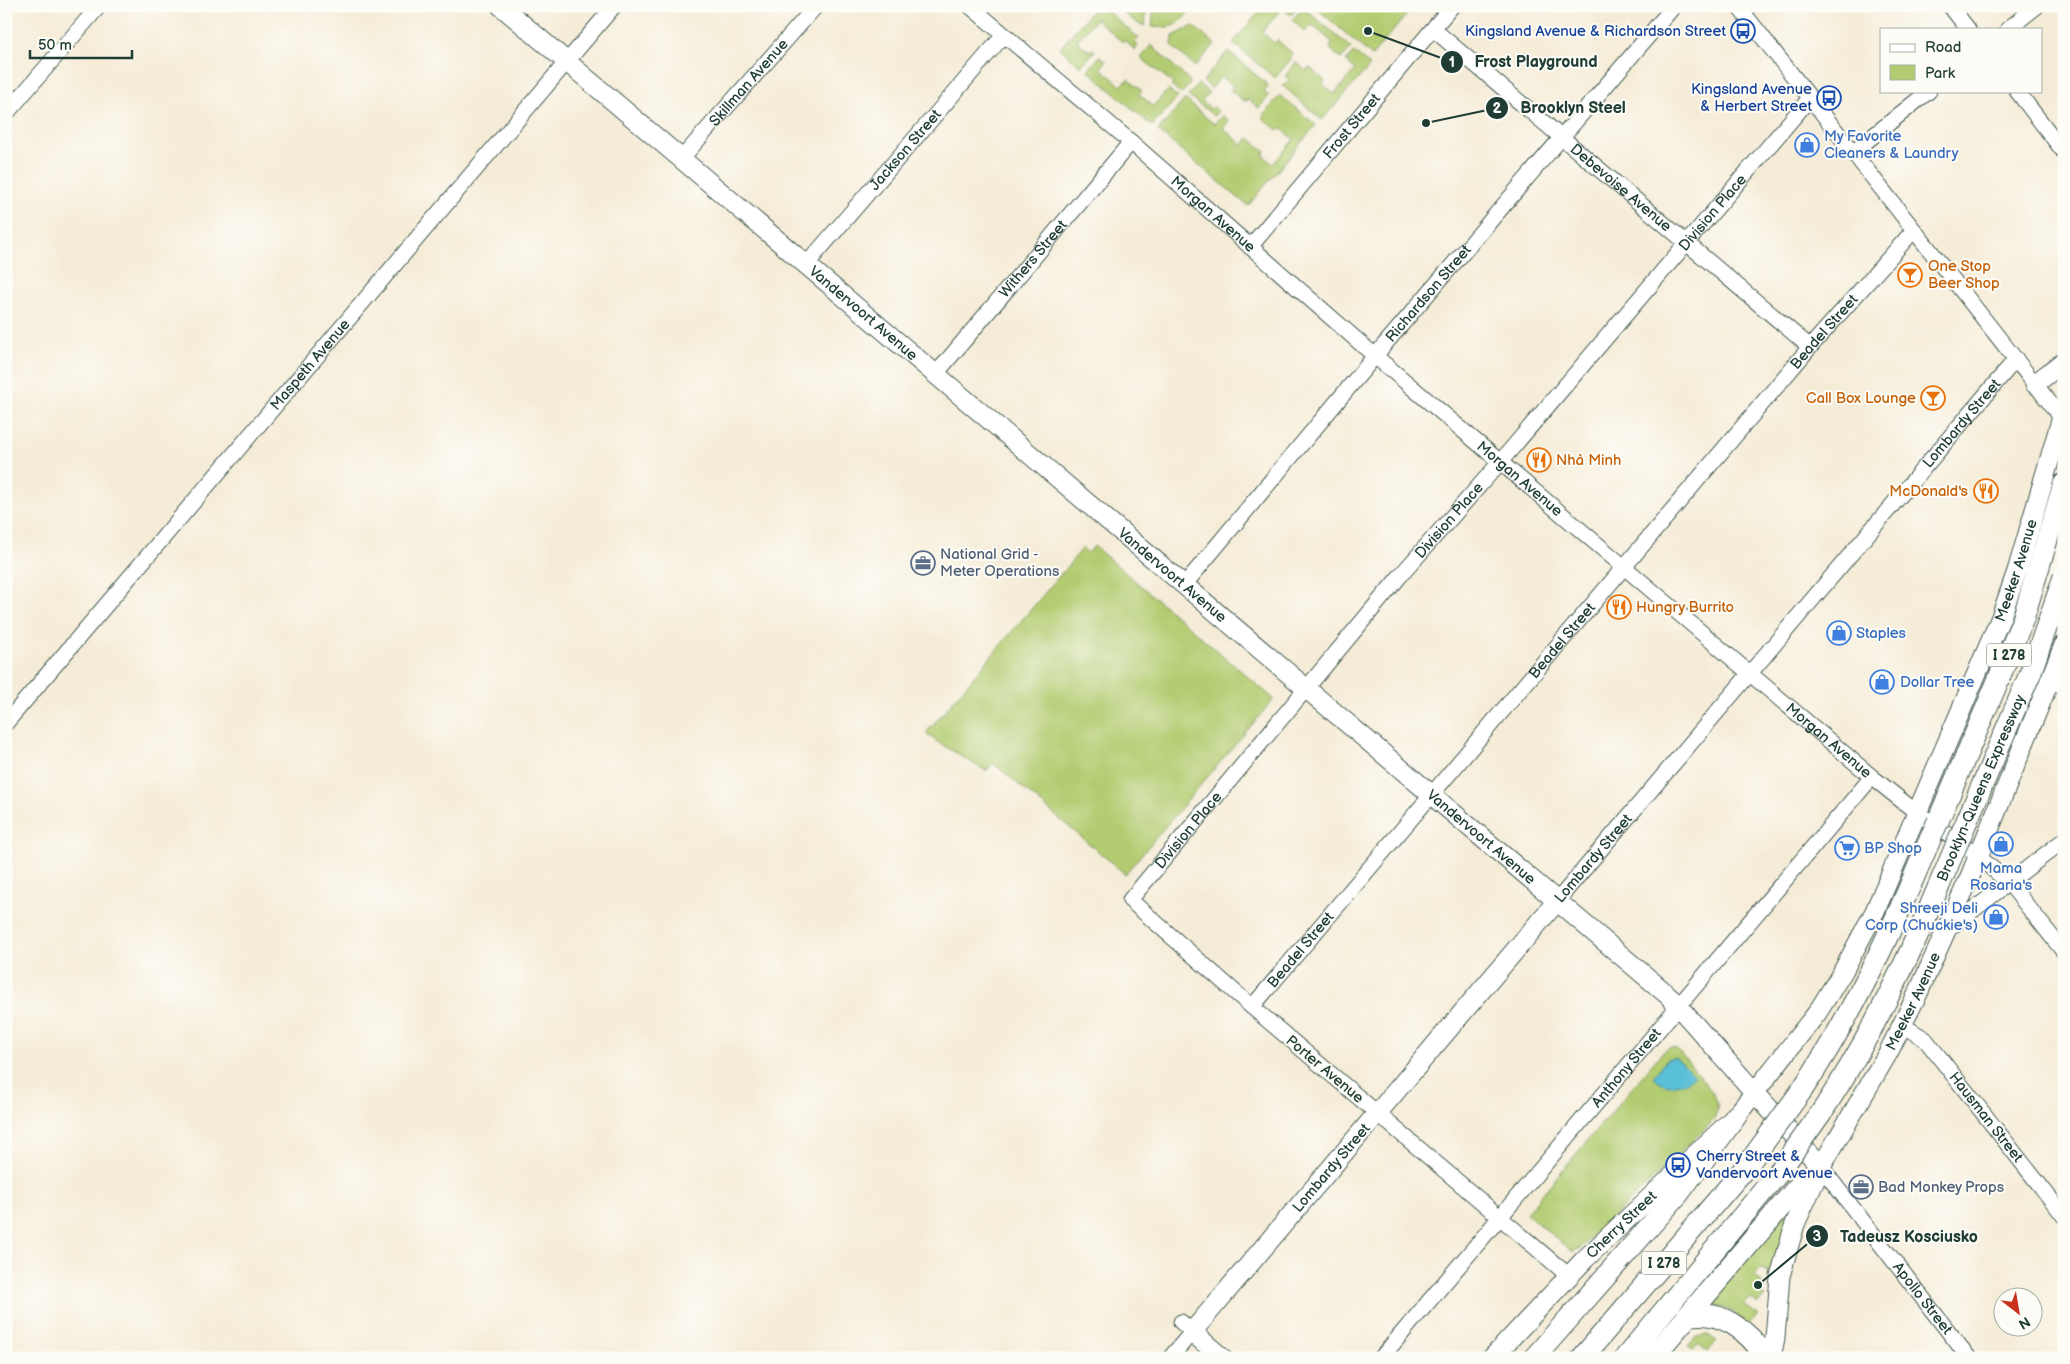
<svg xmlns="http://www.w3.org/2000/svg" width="2070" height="1364" font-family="'Balsamiq Sans',sans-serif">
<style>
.green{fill:#b3cc71;stroke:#698452}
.water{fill:#5abfd8;stroke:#3c7e86}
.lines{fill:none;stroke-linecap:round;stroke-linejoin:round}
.minor-casing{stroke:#3f574c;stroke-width:17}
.major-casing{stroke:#3f574c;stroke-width:21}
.highway-casing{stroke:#3f574c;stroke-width:23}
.minor{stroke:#fff;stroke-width:15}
.major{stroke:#fff;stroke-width:19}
.highway{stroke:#fff;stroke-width:21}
.highway-bridge-casing{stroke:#3f574c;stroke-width:23;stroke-linecap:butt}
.highway-bridge{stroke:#fff;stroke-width:21}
.labels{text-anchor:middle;stroke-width:4;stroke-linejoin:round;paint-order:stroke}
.shield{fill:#fdfcf7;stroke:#62766e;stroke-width:1}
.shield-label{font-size:14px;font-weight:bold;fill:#1f3d34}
.transit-label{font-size:15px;fill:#164399;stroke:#fdfcf7;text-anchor:end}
.street-label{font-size:15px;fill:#1f3d34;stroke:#fdfcf7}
.shop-label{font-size:15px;fill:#366cbe;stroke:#fdfcf7;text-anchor:start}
.food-label{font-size:15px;fill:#c56008;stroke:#fdfcf7;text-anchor:start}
.service-label{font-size:15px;fill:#4e5e75;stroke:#fdfcf7;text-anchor:start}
.leader{fill:none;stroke:#1f3d34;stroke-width:2}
.callout-dot{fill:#1f3d34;stroke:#fdfcf7;stroke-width:2}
.mark-label{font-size:15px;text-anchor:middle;font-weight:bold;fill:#fff}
.callout-label{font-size:16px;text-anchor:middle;font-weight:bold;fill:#1f3d34;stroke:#fdfcf7;stroke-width:4;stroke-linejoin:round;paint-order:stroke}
</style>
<rect width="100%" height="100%" fill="#fdfcf7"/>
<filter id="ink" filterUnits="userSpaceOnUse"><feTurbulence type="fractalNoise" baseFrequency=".02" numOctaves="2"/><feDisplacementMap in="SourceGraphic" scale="10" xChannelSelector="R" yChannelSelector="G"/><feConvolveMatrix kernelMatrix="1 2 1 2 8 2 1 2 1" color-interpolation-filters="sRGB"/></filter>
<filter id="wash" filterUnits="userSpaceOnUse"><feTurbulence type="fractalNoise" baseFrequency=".0096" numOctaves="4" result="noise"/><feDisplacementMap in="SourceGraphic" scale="20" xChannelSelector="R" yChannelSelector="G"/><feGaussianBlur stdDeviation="1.12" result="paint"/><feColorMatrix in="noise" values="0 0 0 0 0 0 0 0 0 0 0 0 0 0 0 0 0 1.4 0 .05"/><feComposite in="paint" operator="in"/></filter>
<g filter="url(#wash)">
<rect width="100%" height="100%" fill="#f5ecd7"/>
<path class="green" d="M1096,6H1101L1139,38L1135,42L1138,46L1135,50L1125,41H1121L1096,19L1077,41L1089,51L1092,49L1095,51L1081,66L1060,48Z
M1115,6H1147L1145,26L1137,23Z
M1154,6H1192C1181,25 1173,29 1152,27Z
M1264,6H1298L1291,15L1282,8L1262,32L1274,43L1277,40L1292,53L1291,59L1275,78L1233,43Z
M1314,6H1414L1372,56Z
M1303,7L1351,48L1341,59L1330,49L1332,42L1312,25L1305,32L1292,20Z
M1193,26L1215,44L1195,67L1172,46L1173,36Z
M1151,45L1189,80L1190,84L1181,94L1171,86L1173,83L1141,58Z
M1228,51L1269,86L1264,92L1269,96L1259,108L1249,100L1244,101L1230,90L1233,86L1221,77L1211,89L1203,81Z
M1354,52L1370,66L1322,120L1283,86L1289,80L1285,76L1296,62L1306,71L1309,67L1325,81L1323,84L1334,94L1355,70L1346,61Z
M1100,56L1106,61L1101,68L1121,86L1128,79L1142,91L1139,94L1153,106L1168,90L1178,97L1152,126L1088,70Z
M1198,84L1209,92L1202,101L1211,109L1214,107L1218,111L1214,116L1188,96Z
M1280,95L1316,125L1248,206L1158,131L1185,99L1214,124L1222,115L1229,121L1223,128L1243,145L1249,138L1266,152L1263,155L1273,164L1294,139L1282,129L1277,130L1262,117Z
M1094,546L1274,699L1125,874L993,763L986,771L936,741L926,733L1083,548L1088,553Z
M1672,1047L1678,1050L1713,1093C1720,1104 1718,1115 1710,1124L1581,1248L1572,1252L1526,1213L1665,1049Z
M1793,1204L1776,1277L1760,1269L1754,1276L1762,1283L1756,1290L1765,1297L1758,1304L1751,1298L1744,1305L1758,1315L1748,1325L1733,1312L1716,1305L1714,1299Z
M1707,1335L1717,1341L1707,1351L1698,1344L1693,1350L1688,1346L1696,1337Z"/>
<path class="water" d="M1674,1057C1681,1060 1688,1070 1694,1076C1682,1088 1666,1088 1653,1077L1667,1059Z"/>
</g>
<g filter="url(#ink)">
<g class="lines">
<g class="minor-casing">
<g id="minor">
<path id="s1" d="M970,6L1131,142L1375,356L1872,777L1916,812L1972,851L2009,883L2064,952"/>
<path d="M1738,6L2064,421"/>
<path d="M1950,6L1968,29"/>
<path id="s2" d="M1433,29L1810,347"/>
<path d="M2008,29L2037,6"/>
<path d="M2017,91L2064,152"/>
<path d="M6,114L99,6"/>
<path d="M1853,152L1929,91"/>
<path id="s3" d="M681,159L816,6"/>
<path id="s4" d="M1250,247L1452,6"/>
<path id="s5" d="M806,265L1004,35"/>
<path id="s6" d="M935,375L1131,142"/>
<path id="s7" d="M1185,584L1385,344L1674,6"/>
<path d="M2053,675L2064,689"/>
<path id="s8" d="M6,723L614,6"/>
<path id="s9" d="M1557,901L2016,359"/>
<path d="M1946,931L2064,840"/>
<path id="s10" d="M1252,1007L1810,347L1914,230"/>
<path id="s11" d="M1902,1025L1925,1039L2064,1216"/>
<path id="s12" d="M1821,1167L1969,1358"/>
<path id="s13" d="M1569,1276L1252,1007L1130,900L1400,576L1501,461L1810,98"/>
<path d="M1170,1358L1192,1332L1181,1322"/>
<path id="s14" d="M1381,1358L1872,777"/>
</g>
</g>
<g class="major-casing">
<g id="major">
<path id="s15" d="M501,6L1669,996L1821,1167"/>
<path d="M2035,384L2064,361"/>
<path id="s16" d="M1222,1358L1192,1332L1557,901"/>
<path id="s17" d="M1492,1358L1585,1259L1736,1116L1817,1013L1842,973L1875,911L2001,617L2018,568L2064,410"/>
<path id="s18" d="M1771,1358L1775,1338L1780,1276L1795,1224L1821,1167L1888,1053L1919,991L1969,879L2064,645"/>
</g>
</g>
<g class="highway-casing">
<path id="highway" d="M1938,821L1995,688L2023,619L2064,484
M1802,1090C1848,1021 1884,948 1916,872
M1823,1110C1869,1040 1906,965 1938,888
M1687,1316C1720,1308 1749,1331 1766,1358
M1534,1358L1679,1193L1736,1116
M1582,1358L1746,1167
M1625,1358L1779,1172
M1652,1358L1796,1189L1821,1167"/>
</g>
<use href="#minor" class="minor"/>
<use href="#major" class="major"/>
<use href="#highway" class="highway"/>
<g class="highway-bridge-casing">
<g id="highway-bridge">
<path d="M1916,872L1938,821"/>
<path id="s19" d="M1938,888L2030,674L2064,577"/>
<path d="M1746,1167L1802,1090"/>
<path d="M1779,1172L1823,1110"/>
</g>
</g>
<use href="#highway-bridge" class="highway-bridge"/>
</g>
</g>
<defs>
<g id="bus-ring" transform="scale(1.25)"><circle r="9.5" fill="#fdfcf7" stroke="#1a4fb4" stroke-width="1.5"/><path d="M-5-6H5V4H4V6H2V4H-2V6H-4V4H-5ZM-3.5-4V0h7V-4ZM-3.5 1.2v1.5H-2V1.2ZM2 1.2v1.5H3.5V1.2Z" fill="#1a4fb4"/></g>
<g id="shop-ring" transform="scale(1.25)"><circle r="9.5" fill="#fdfcf7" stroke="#3f7fe0" stroke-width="1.5"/><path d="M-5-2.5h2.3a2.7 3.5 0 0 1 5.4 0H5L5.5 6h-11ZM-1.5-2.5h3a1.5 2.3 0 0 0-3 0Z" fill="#3f7fe0"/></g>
<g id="bar-ring" transform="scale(1.25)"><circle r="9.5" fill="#fdfcf7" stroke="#e8710a" stroke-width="1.5"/><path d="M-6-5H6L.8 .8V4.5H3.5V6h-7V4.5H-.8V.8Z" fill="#e8710a"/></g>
<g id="restaurant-ring" transform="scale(1.25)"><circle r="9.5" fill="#fdfcf7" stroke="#e8710a" stroke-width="1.5"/><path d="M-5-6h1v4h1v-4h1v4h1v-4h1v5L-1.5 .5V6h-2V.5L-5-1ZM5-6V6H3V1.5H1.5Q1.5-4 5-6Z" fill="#e8710a"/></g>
<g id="office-ring" transform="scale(1.25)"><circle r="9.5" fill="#fdfcf7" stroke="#5c6f8a" stroke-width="1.5"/><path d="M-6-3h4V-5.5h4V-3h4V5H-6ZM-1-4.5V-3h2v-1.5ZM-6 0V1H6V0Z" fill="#5c6f8a"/></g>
<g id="supermarket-ring" transform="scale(1.25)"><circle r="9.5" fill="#fdfcf7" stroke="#3f7fe0" stroke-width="1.5"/><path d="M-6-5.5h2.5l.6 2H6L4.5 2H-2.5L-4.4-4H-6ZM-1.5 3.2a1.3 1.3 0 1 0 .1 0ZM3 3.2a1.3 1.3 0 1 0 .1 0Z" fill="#3f7fe0"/></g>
</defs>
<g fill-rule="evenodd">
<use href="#bus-ring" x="1743" y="31"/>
<use href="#bus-ring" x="1829" y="98"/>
<use href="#shop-ring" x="1807" y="145"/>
<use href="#bar-ring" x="1910" y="275"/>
<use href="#bar-ring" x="1933" y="398"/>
<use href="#restaurant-ring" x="1539" y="460"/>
<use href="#restaurant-ring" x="1986" y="491"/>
<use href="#office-ring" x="923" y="563"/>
<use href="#restaurant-ring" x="1619" y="607"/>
<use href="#shop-ring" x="1839" y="633"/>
<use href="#shop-ring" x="1882" y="682"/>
<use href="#shop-ring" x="2001" y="844"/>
<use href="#supermarket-ring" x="1847" y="848"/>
<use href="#shop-ring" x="1996" y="917"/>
<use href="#bus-ring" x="1678" y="1165"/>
<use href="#office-ring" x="1861" y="1187"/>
</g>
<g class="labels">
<g class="shield">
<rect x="1986.5" y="643.5" width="45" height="23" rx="4"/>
<rect x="1641.5" y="1251.5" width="45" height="23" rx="4"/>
</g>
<g class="shield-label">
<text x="2009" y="660">I 278</text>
<text x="1664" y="1268">I 278</text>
</g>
<g class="transit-label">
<text x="1726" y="36">Kingsland Avenue &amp; Richardson Street</text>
<text x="1812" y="94">Kingsland Avenue<tspan x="1812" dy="17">&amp; Herbert Street</tspan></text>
<text x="1696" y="1161" text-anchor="start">Cherry Street &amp;<tspan x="1696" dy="17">Vandervoort Avenue</tspan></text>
</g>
<g class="street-label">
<text dy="5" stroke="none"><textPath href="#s3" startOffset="102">Skillman Avenue</textPath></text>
<text dy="5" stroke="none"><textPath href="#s4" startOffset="158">Frost Street</textPath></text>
<text dy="5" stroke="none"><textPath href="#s5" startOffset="152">Jackson Street</textPath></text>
<text dy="5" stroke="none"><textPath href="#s2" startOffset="246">Debevoise Avenue</textPath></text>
<text dy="5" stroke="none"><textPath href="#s13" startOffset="1479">Division Place</textPath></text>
<text dy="5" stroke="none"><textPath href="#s1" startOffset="320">Morgan Avenue</textPath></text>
<text dy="5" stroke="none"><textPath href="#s6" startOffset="152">Withers Street</textPath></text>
<text dy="5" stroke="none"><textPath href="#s7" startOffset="379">Richardson Street</textPath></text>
<text dy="5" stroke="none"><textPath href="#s15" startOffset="475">Vandervoort Avenue</textPath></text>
<text dy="5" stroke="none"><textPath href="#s10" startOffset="885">Beadel Street</textPath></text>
<text dy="5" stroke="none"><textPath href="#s8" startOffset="470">Maspeth Avenue</textPath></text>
<text dy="5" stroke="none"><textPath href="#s9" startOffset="626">Lombardy Street</textPath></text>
<text dy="5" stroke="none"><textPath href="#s1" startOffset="725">Morgan Avenue</textPath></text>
<text dy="5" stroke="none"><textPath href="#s13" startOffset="1074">Division Place</textPath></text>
<text dy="5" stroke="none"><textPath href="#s17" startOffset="961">Meeker Avenue</textPath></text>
<text dy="5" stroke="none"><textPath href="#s15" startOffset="880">Vandervoort Avenue</textPath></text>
<text dy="5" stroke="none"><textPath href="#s10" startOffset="480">Beadel Street</textPath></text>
<text dy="5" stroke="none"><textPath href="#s1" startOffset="1130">Morgan Avenue</textPath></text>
<text dy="5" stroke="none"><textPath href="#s19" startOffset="109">Brooklyn-Queens Expressway</textPath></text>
<text dy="5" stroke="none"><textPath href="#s13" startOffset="669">Division Place</textPath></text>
<text dy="5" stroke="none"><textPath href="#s15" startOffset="1285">Vandervoort Avenue</textPath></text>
<text dy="5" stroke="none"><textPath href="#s9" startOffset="56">Lombardy Street</textPath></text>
<text dy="5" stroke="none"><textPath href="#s10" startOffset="75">Beadel Street</textPath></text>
<text dy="5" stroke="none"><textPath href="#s18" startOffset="389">Meeker Avenue</textPath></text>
<text dy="5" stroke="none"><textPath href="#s14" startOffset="380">Anthony Street</textPath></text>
<text transform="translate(1325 1069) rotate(40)" y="5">Porter Avenue</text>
<text dy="5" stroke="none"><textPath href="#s11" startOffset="126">Hausman Street</textPath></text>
<text dy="5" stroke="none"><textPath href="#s16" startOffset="255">Lombardy Street</textPath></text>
<text dy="5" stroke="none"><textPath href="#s17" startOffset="186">Cherry Street</textPath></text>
<text dy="5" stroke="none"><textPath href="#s12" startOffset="166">Apollo Street</textPath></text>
</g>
<g class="shop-label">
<text x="1824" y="141">My Favorite<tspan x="1824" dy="17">Cleaners &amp; Laundry</tspan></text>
<text x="1856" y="638">Staples</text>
<text x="1900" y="687">Dollar Tree</text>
<text x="1864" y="853">BP Shop</text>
<text x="2001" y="873" text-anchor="middle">Mama<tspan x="2001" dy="17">Rosaria's</tspan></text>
<text x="1978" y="913" text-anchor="end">Shreeji Deli<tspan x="1978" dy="17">Corp (Chuckie's)</tspan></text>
</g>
<g class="food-label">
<text x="1928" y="271">One Stop<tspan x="1928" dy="17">Beer Shop</tspan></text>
<text x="1916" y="403" text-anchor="end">Call Box Lounge</text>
<text x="1556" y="465">Nhà Minh</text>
<text x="1968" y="496" text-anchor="end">McDonald's</text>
<text x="1636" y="612">Hungry Burrito</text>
</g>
<g class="service-label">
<text x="940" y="559">National Grid -<tspan x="940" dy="17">Meter Operations</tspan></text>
<text x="1878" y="1192">Bad Monkey Props</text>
</g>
</g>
<path class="leader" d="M1368 31L1452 62M1426 123L1497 108M1758 1285L1817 1236"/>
<g class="callout-dot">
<circle cx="1368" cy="31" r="5"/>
<circle cx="1426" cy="123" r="5"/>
<circle cx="1758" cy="1285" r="5"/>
<circle cx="1452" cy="62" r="12"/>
<circle cx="1497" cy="108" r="12"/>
<circle cx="1817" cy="1236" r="12"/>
</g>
<g class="mark-label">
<text x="1452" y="67">1</text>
<text x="1497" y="113">2</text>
<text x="1817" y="1241">3</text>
</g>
<g class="callout-label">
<text x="1536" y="67">Frost Playground</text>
<text x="1573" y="113">Brooklyn Steel</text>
<text x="1909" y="1242">Tadeusz Kosciusko</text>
</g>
<rect width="2070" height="1364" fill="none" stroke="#fdfcf7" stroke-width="25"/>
<rect x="1880" y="28" width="162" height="65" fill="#fdfcf7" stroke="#a4b0a9"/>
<rect x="1890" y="44" width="25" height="8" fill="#ffffff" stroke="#a4b0a9"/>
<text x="1925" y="52" font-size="15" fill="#1f3d34">Road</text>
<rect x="1890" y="65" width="25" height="15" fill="#b3cc71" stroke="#a4b0a9"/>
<text x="1925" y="78" font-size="15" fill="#1f3d34">Park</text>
<g transform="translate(2018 1312) rotate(149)"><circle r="24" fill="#fdfcf7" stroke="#a4b0a9"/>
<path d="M0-4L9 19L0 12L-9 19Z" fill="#c8321e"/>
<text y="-8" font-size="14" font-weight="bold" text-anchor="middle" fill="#1f3d34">N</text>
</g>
<path d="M30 50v8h102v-8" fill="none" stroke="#1f3d34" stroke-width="2.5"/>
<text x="38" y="50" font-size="15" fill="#1f3d34" stroke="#fdfcf7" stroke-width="4" paint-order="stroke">50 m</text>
</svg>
